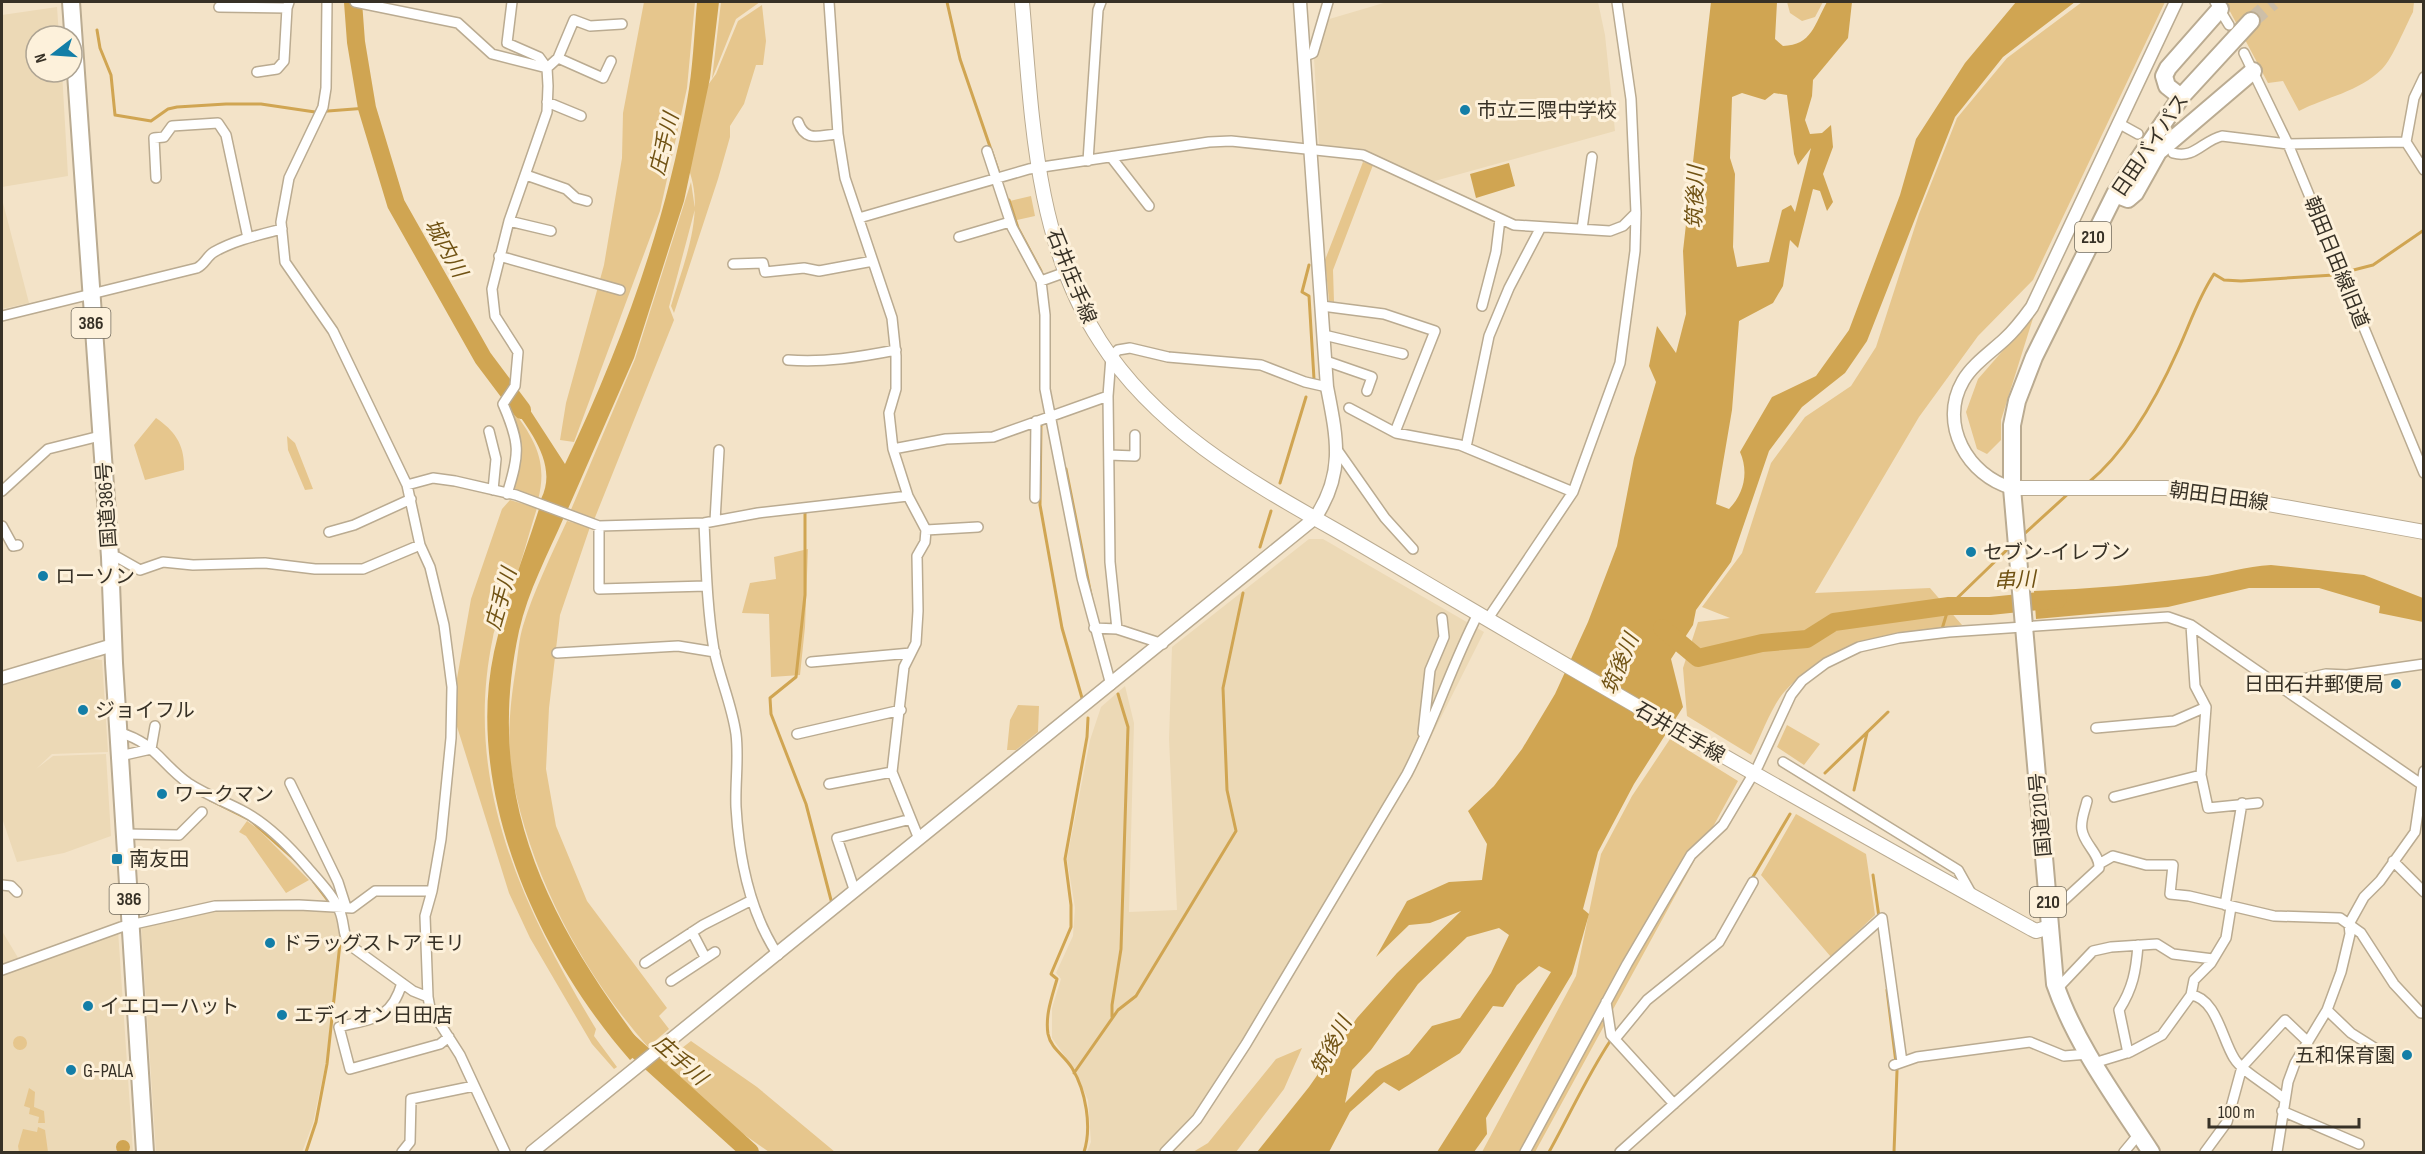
<svg xmlns="http://www.w3.org/2000/svg" width="2425" height="1154" font-family="'Sofia Sans Condensed','Noto Sans JP',sans-serif">
<style>
.built{fill:#ecd9b6}
.green{fill:#e6c68d}
.water{fill:#d0a552;fill-rule:evenodd}
.lines{fill:none;stroke-linecap:round;stroke-linejoin:round}
.stream{stroke:#d0a552;stroke-width:3}
.river{stroke:#d0a552;stroke-width:18}
.minor-tunnel{stroke:#cdbfa8;stroke-width:9;stroke-dasharray:9 4.5;stroke-linecap:butt}
.trunk-tunnel{stroke:#cdbfa8;stroke-width:16;stroke-dasharray:16 8;stroke-linecap:butt}
.minor-casing{stroke:#baab91;stroke-width:12}
.tertiary-casing{stroke:#baab91;stroke-width:15}
.secondary-casing{stroke:#baab91;stroke-width:16}
.trunk-casing{stroke:#baab91;stroke-width:20}
.minor{stroke:#fff;stroke-width:9}
.tertiary{stroke:#fff;stroke-width:12}
.secondary{stroke:#fff;stroke-width:14}
.trunk{stroke:#fff;stroke-width:16}
.poi-dot{fill:#137ea7;stroke:#fdf1db;stroke-width:2}
.labels{text-anchor:middle;stroke-width:6;stroke-linejoin:round;paint-order:stroke}
.shield{fill:#fdf1db;stroke:#726b5c;stroke-width:1.5}
.shield-label{font-size:18px;font-weight:bold;fill:#373126}
.poi-label{font-size:20px;fill:#373126;stroke:#fdf1db;text-anchor:start}
.street-label{font-size:20px;fill:#373126;stroke:#fdf1db}
.water-label{font-size:21px;font-style:italic;fill:#705213;stroke:#fdf1db}
</style>
<rect width="100%" height="100%" fill="#f3e3c8"/>
<path class="built" d="M1387,2H1598L1605,35L1615,131L1431,182L1363,150L1319,145L1314,58L1326,20Z
M57,7L59,36H36V72H62L68,176L2,187V15Z
M2,199L29,303L2,309Z
M1309,539H1323L1484,632L1429,741L1274,1005L1169,1152H1087L1091,1142L1088,1100L1074,1069L1052,1038V1008L1061,979L1056,973L1073,936L1075,908L1067,859L1090,740L1101,707L1125,686L1134,723L1129,912L1177,910L1169,739L1172,647Z
M93,659L102,660L108,752L52,754L36,769L53,756L106,754L111,836L64,853L17,862L2,818V686Z
M332,907L339,923L341,938L326,1062L313,1123L302,1152H156L141,924L215,909Z
M118,930L133,1152H2V931L23,966Z"/>
<path class="green" d="M644,2H695L687,88L660,211L574,442L560,440L566,403L604,265L622,158L623,113Z
M721,2H760L736,19L712,79Z
M1787,2H1823L1815,17L1802,21L1790,13Z
M2082,2H2165L2033,280L1978,336L1919,417L1815,593L1930,588L1962,625C1895,635 1835,637 1786,690C1772,704 1761,737 1751,755L1687,716L1683,668L1698,622L1730,618L1702,607L1742,553L1771,463L1805,417L1851,386L1876,347L1919,214L1957,118L2007,58Z
M2225,2H2414L2413,12C2405,27 2393,58 2382,69C2359,92 2326,97 2299,111L2283,81L2268,83Z
M762,5L766,41L763,65H756L744,104L730,126V137L718,179L674,313L671,306C684,261 707,211 687,165L705,89L716,74L738,21Z
M1363,162L1373,165L1333,270L1334,302L1329,301L1325,260Z
M691,182L695,209L669,307L674,320L594,520L570,512L635,359Z
M1031,196L1035,216L1017,220L1010,201Z
M2034,315L2001,420V440L1987,454L1977,449L1966,412L1978,379Z
M508,403C532,436 549,458 538,500L512,491L520,463V442Z
M156,418C175,431 185,445 184,470L145,480L134,445Z
M287,436L295,443L313,489L305,490L288,450Z
M510,500L537,508C526,543 517,579 504,612C500,621 494,628 493,637C462,783 523,908 596,1029L594,1036L617,1067L614,1069L592,1044L530,938L509,893L454,717L456,684L471,599L502,509Z
M567,521L590,527L560,615L549,708L546,769L556,826L587,901L667,1008L659,1016L669,1029L648,1047C583,973 532,878 513,780C506,743 510,704 516,667C518,654 519,639 523,626C534,590 551,556 567,521Z
M808,549L805,627L800,675L771,677L769,614L742,613L750,583L776,579L774,557Z
M1018,705L1039,706L1038,732L1016,750H1007L1010,720Z
M1787,725L1820,744L1804,765L1777,747Z
M1670,739L1738,781L1535,1152H1482L1576,976L1601,854L1632,796Z
M1796,814L1866,854L1875,915L1831,957L1761,875Z
M247,821L258,829L309,880L286,893L246,836L239,832Z
M13 1043a7 7 0 1 1 14 0a7 7 0 1 1-14 0Z
M691,1041L757,1087L835,1152H769L719,1117L664,1062Z
M1302,1048L1284,1089L1236,1152H1193L1208,1143L1276,1059Z
M29,1088L35,1092L34,1107L44,1111L45,1123H38L39,1117L29,1114L30,1108L24,1106Z
M38,1127L45,1130L48,1152H19L18,1146L23,1129L37,1132Z"/>
<path class="water" d="M697,2H719L710,78L684,201L634,358L567,511L541,499C559,464 528,428 508,400L517,390L565,464C620,349 665,227 687,101C693,69 694,35 697,2Z
M1711,2H1777L1775,39L1783,46C1812,45 1814,25 1827,2H1852L1848,38L1813,80L1812,96L1805,120L1810,134L1822,133L1831,125L1833,147L1823,174L1833,202L1827,211L1820,191L1813,189L1798,248L1790,240L1783,286L1773,303L1739,321L1732,410L1716,504L1729,509C1744,494 1749,472 1740,452L1772,397L1816,376L1849,330L1900,195L1916,139L1965,63L2016,2H2075L2003,57L1955,117L1867,341L1845,373L1802,407L1769,451L1731,562L1696,610L1693,625L1671,659L1683,707L1634,784L1598,852L1583,909L1589,914L1572,974L1486,1118L1487,1134L1474,1152H1437L1551,972L1539,966L1517,985L1503,1007L1493,1006L1460,1053L1399,1091L1384,1082L1350,1112L1329,1152H1257L1309,1087L1357,1018L1397,973L1461,911L1430,923L1409,925L1376,957L1407,901L1449,882L1482,880L1487,844L1468,811L1494,786L1522,749L1555,694L1588,622L1617,546L1634,458L1656,382L1649,366L1657,326L1676,353L1686,314L1683,251ZM1742,93L1765,100L1774,93L1787,95L1794,154L1798,165L1811,148L1795,212L1791,205L1782,210L1769,262L1737,267L1733,247L1735,174L1730,158L1732,97ZM1499,928L1509,935L1491,973L1460,1018L1432,1026L1409,1054L1376,1071L1345,1103L1352,1070L1371,1050L1418,984L1467,937Z
M1509,163L1515,186L1476,198L1470,174Z
M539,509L564,517C548,554 528,591 519,631C483,797 547,919 644,1048L630,1060C539,957 464,792 494,652C505,603 524,556 539,509Z
M2271,565L2364,575L2423,598V622L2379,613L2380,606L2319,588H2249L2168,607L2036,619L2034,591C2090,589 2144,584 2199,577C2224,574 2246,566 2271,565Z
M116 1147a7 7 0 1 1 14 0a7 7 0 1 1-14 0Z"/>
<g class="lines">
<path class="stream" d="M947,2L960,59L999,173
M97,30L100,48L111,75L115,115L151,121L168,109L177,107L226,104H261L315,112L367,108
M1009,200L1018,228L1041,271
M1309,265L1302,292L1309,296L1314,379
M1041,422L1040,505L1062,628L1082,698
M1066,469L1092,600
M1280,483L1306,397
M2088,483C2128,450 2157,397 2178,350C2190,324 2198,298 2214,274L2224,280L2241,281L2334,275L2373,265L2424,230
M805,511V595L796,677L770,698L771,714L806,804L831,900
M2023,535L2069,493
M1260,547L1271,511
M1942,629L1949,606L2012,545
M1825,773L1888,712
M1854,790L1867,733
M210,800L250,820L296,861
M1873,875L1879,917
M1751,880L1790,814
M314,882L330,903
M1887,990L1897,1071L1894,1152
M1112,1017V1005L1121,949L1128,727L1118,694
M1074,1073L1118,1010L1136,996L1236,831L1227,790L1223,688L1243,593
M306,1152L316,1122L327,1064L341,934
M1084,1152C1092,1127 1086,1091 1072,1068C1064,1055 1051,1049 1048,1034C1045,1015 1052,997 1057,979L1051,974L1071,927V905L1065,859L1087,737L1088,718
M1549,1152C1582,1093 1609,1023 1664,981"/>
<path class="river" d="M353,2L356,42L367,108L396,204L483,358L522,410
M1662,628L1698,658L1762,643L1807,639L1834,622L1949,606H1990L2058,599
M623,1037L750,1152"/>
<path class="minor-tunnel" d="M2229,25L2244,53"/>
<path class="trunk-tunnel" d="M2251,21L2273,2"/>
<g class="minor-casing">
<path id="minor" d="M327,2L326,88L323,107L289,178L281,222L285,262L333,331L407,485L420,545L430,567L444,625L452,687L451,738L441,839L432,891L425,916L428,997L430,1008L460,1055L505,1152
M355,2L458,23L492,54L547,68L558,58L574,20L590,26L622,24
M829,2L838,134L845,178L892,318L896,356V389L889,413L893,449L908,496L926,530L925,542L917,556L918,611L916,643L904,667L892,772L919,839
M2215,2L2229,25
M219,7L287,8L289,2
M2244,53L2288,144L2424,473
M1305,56L1313,53L1328,2
M558,58L603,78L611,61
M257,72L277,69L284,61L287,8
M2424,77L2414,98L2406,142L2424,170
M547,102L581,116
M798,122C806,143 819,135 838,134
M2118,123L2138,134
M987,151L1012,227L1041,281L1066,272
M2173,153C2195,159 2202,141 2222,136L2288,144L2406,142
M1111,157L1149,206
M1088,161L1098,10L1101,2
M526,175L566,189L576,198L587,201
M156,178L154,138L164,137L172,126L218,123L226,135L248,238
M859,218L1029,169L1209,142L1231,141L1363,155L1514,225L1610,231L1623,226L1636,213
M509,221L551,231
M1582,229L1592,157
M959,237L1010,222
M499,256L620,290
M733,264L763,263L765,272L804,268L819,271L873,261
M1041,281L1045,315V389L1082,578L1111,685
M1322,306L1384,314L1435,331L1395,432
M1482,306L1496,252L1500,219
M2,316L197,268C205,264 207,256 214,252C235,240 259,235 282,229
M1324,335L1403,354
M788,360C824,363 860,357 896,350
M1326,361L1372,377L1367,391
M1349,408L1396,433L1460,445L1573,492
M489,431L496,459L493,490
M1466,447L1489,336L1509,288L1541,227
M893,449L946,439L993,437L1108,396
M1338,451L1385,518L1413,549
M1109,455L1135,456V435
M407,485L433,478L455,481L516,495L599,526L704,523L758,513L908,496
M2,491L48,449L100,436
M507,494C520,453 520,443 503,404L515,386L518,352L495,316L492,289L509,221L547,112L548,86L547,68L539,57L507,43L512,2
M1035,498L1036,421
M715,521L719,450
M704,523C706,565 707,608 714,650C720,679 732,705 736,734C739,758 735,783 736,807C739,858 750,913 778,955
M2,526L13,546L18,545
M599,526V589L706,586
M926,530L978,527
M329,532L354,525L411,499
M110,557H117L140,570L163,562L193,565L265,563L315,569H363L420,545
M1487,620L1573,492L1620,363L1635,251L1636,213L1631,99L1617,2
M1094,628L1117,629
M1163,644L1117,629L1110,562L1108,396L1111,357L1118,350L1130,348L1168,357L1261,365L1305,382L1327,387
M557,653L678,646L715,652
M811,662L911,653
M2275,685L2326,674L2347,675L2424,664
M2096,728L2174,721L2206,707
M118,732C156,743 160,763 188,783C205,794 223,801 241,810C265,822 290,847 307,867C318,880 334,896 340,912C345,924 342,936 351,946L413,991L428,997
M1423,733L1430,670L1444,637L1442,618
M797,734L901,710
M120,756L151,749L155,726
M1783,762L1958,870L1972,895
M2201,775L2208,808L2258,803
M290,783L338,882L346,907
M829,784L892,772
M2114,797L2201,775L2206,707L2195,686L2191,625
M2415,832L2424,771
M125,834L179,835L202,812
M2393,861L2424,892
M2099,864L2113,856L2146,865H2173L2170,894L2189,896L2274,916L2340,918L2361,933L2394,984L2421,1013
M2,885L11,886L17,892
M855,892L837,838L911,819
M2225,905L2242,803
M2049,914L2099,868C2100,854 2084,844 2082,830C2080,821 2085,810 2087,801
M692,932L705,957
M645,963L703,925L752,900
M2,970L121,927L215,906L299,905L352,908L375,891H432
M671,981L715,952
M402,983C391,1020 373,1018 339,1027L350,1069L440,1044L449,1037
M2057,989L2093,951L2111,947L2157,944L2173,954L2213,959
M2191,995C2216,998 2222,1039 2234,1058C2243,1073 2270,1086 2284,1099
M1606,1002L1611,1035L1674,1104
M2327,1010L2351,1033L2389,1057
M1615,1039L1647,1000L1719,942L1753,882
M2128,1053L2119,1010C2133,988 2136,971 2138,945
M2094,1063L2130,1052L2162,1035L2191,995L2194,980L2211,963L2226,938L2231,907
M1894,1065L1917,1057L2030,1042L2064,1056L2088,1054
M2282,1111L2359,1144
M402,1152L410,1142L411,1099L474,1086
M1165,1152L1197,1119L1246,1044L1407,774C1434,722 1451,666 1478,614
M1525,1152L1627,964L1691,855L1723,825L1758,766L1791,695L1802,681L1826,663L1859,647L1899,638L1949,632L2168,617L2191,625L2421,784
M1620,1152L1882,918L1902,1062
M2124,1152L2139,1134
M2205,1152L2227,1122L2242,1067L2285,1020L2308,1042
M2277,1152L2288,1082L2295,1063L2327,1010L2341,972L2350,934L2349,924L2364,897L2380,881L2415,832"/>
</g>
<g class="tertiary-casing">
<path id="tertiary" d="M2012,488C1968,476 1938,424 1963,381C1972,365 1991,352 2005,339C2016,329 2024,318 2032,307L2176,2
M2,678L113,645
M532,1152L1315,518C1345,473 1337,438 1327,387L1300,2"/>
</g>
<g class="secondary-casing">
<path id="secondary" d="M1022,2C1032,117 1035,241 1100,341C1155,427 1245,479 1332,528C1376,553 1420,580 1465,606C1652,716 1841,824 2032,929L2036,931L2050,927
M2012,488H2166L2196,491L2424,532"/>
</g>
<g class="trunk-casing">
<path id="trunk" d="M71,2L110,557L114,663L145,1152
M2181,97L2167,86L2164,76L2168,68L2220,9
M2115,194L2128,199L2135,193L2158,152L2253,71
M2151,1152C2116,1098 2076,1045 2055,984L2012,488V425L2017,401L2034,357L2115,194L2181,97L2251,21"/>
</g>
<use href="#minor" class="minor"/>
<use href="#tertiary" class="tertiary"/>
<use href="#secondary" class="secondary"/>
<use href="#trunk" class="trunk"/>
</g>
<g class="poi-dot">
<circle cx="1465" cy="110" r="6"/>
<circle cx="1971" cy="552" r="6"/>
<circle cx="43" cy="576" r="6"/>
<circle cx="2396" cy="684" r="6"/>
<circle cx="83" cy="710" r="6"/>
<circle cx="162" cy="794" r="6"/>
<rect x="111" y="853" width="12" height="12" rx="3"/>
<circle cx="270" cy="943" r="6"/>
<circle cx="88" cy="1006" r="6"/>
<circle cx="282" cy="1015" r="6"/>
<circle cx="2407" cy="1055" r="6"/>
<circle cx="71" cy="1070" r="6"/>
</g>
<g class="labels">
<g class="shield">
<rect x="2075" y="222" width="36" height="30" rx="4.5"/>
<rect x="71.5" y="308" width="39" height="30" rx="4.5"/>
<rect x="109.5" y="884" width="39" height="30" rx="4.5"/>
<rect x="2030" y="887" width="36" height="30" rx="4.5"/>
</g>
<g class="shield-label">
<text x="2093" y="243">210</text>
<text x="91" y="329">386</text>
<text x="129" y="905">386</text>
<text x="2048" y="908">210</text>
</g>
<g class="poi-label">
<text x="1477" y="117">市立三隈中学校</text>
<text x="1983" y="559">セブン-イレブン</text>
<text x="55" y="583">ローソン</text>
<text x="2384" y="691" text-anchor="end">日田石井郵便局</text>
<text x="95" y="717">ジョイフル</text>
<text x="174" y="801">ワークマン</text>
<text x="129" y="866">南友田</text>
<text x="282" y="950">ドラッグストア モリ</text>
<text x="100" y="1013">イエローハット</text>
<text x="294" y="1022">エディオン日田店</text>
<text x="2395" y="1062" text-anchor="end">五和保育園</text>
<text x="83" y="1077">G-PALA</text>
</g>
<g class="street-label">
<text transform="translate(2150 145) rotate(-56)" y="7">日田バイパス</text>
<text transform="translate(2337 262) rotate(68)" y="7">朝田日田線旧道</text>
<text transform="translate(1072 276) rotate(68)" y="7">石井庄手線</text>
<text transform="translate(2219 496) rotate(8)" y="7">朝田日田線</text>
<text transform="translate(106 505) rotate(-94)" y="7">国道386号</text>
<text transform="translate(1680 732) rotate(30)" y="7">石井庄手線</text>
<text transform="translate(2040 815) rotate(-95)" y="7">国道210号</text>
</g>
<g class="water-label">
<text transform="translate(664 144) rotate(-76)" y="7">庄手川</text>
<text transform="translate(1695 197) rotate(-88)" y="7">筑後川</text>
<text transform="translate(446 248) rotate(61)" y="7">城内川</text>
<text transform="translate(2015 580) rotate(-3)" y="7">串川</text>
<text transform="translate(501 599) rotate(-74)" y="7">庄手川</text>
<text transform="translate(1620 664) rotate(-67)" y="7">筑後川</text>
<text transform="translate(1331 1046) rotate(-62)" y="7">筑後川</text>
<text transform="translate(680 1060) rotate(41)" y="7">庄手川</text>
</g>
</g>
<rect width="2425" height="1154" fill="none" stroke="#373126" stroke-width="6"/>
<g transform="translate(54 54) rotate(253)"><circle r="28" fill="#fdf1db" stroke="#aea493" stroke-width="1.5"/>
<path d="M0-4.5L10 22L0 15L-10 22Z" fill="#137ea7"/>
<text y="-9" font-size="16" font-weight="bold" text-anchor="middle" fill="#373126">N</text>
</g>
<path d="M2209 1118v9h150v-9" fill="none" stroke="#373126" stroke-width="3"/>
<text x="2218" y="1118" font-size="18" fill="#373126" stroke="#fdf1db" stroke-width="4.5" paint-order="stroke">100 m</text>
</svg>
